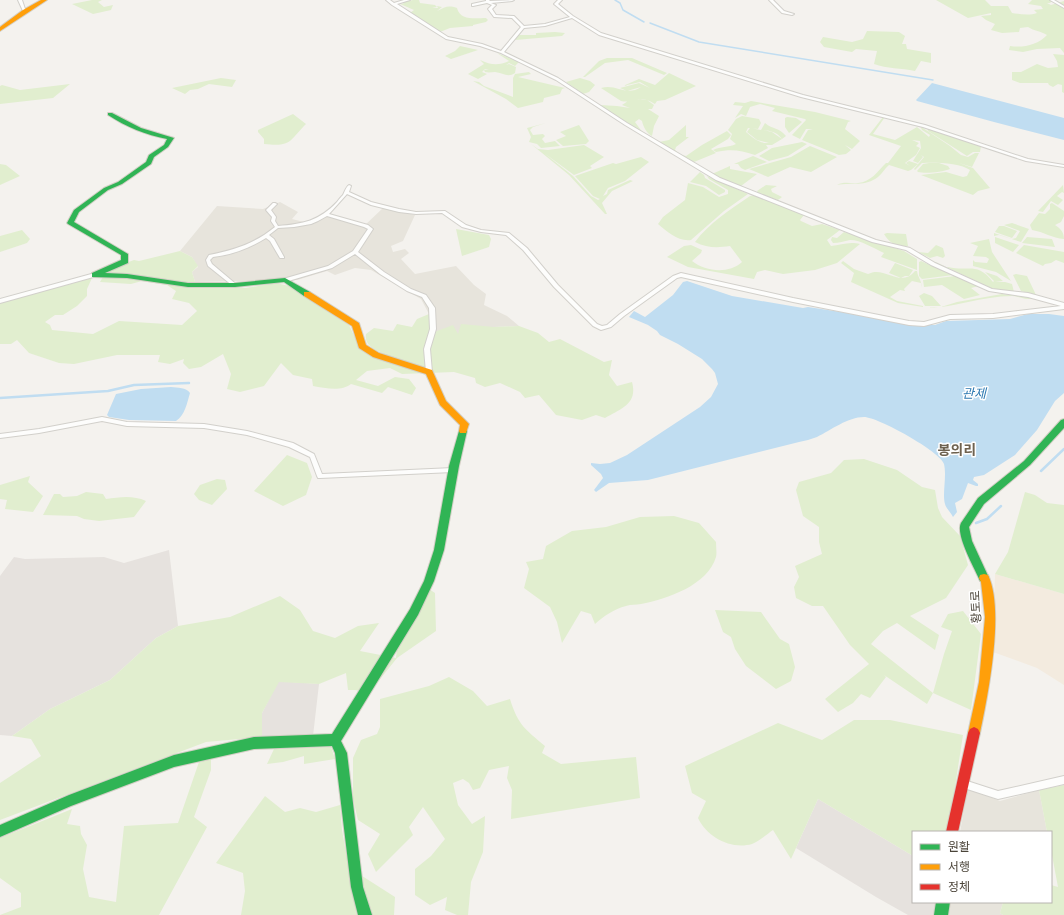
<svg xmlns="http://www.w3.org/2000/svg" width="1064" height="915" font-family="'Exo 2','Noto Sans KR',sans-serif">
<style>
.residential{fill:#e7e4dc}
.commercial{fill:#f3ebdf}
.industrial{fill:#e6e2de}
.green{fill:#e1eecf}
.water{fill:#c0ddf1}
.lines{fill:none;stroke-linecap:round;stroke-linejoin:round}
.stream-far1{stroke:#c0ddf1;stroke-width:1.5}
.stream{stroke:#c0ddf1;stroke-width:2.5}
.street-casing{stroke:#d2d0cb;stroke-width:2}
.fast-casing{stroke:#d3cfc5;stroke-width:2}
.slow-casing{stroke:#d3cfc5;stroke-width:2}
.jam-casing{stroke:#d3cfc5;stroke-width:2}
.street{fill:#fdfdfc;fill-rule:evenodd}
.fast{fill:#30b455;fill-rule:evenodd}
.slow{fill:#ff9f0a;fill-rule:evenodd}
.jam{fill:#e5322d;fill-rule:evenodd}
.labels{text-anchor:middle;stroke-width:3;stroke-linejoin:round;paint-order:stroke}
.street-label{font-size:12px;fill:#4b4439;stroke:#fff}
.water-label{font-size:13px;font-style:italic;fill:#2e7ab2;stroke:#fff}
.quarter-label{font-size:14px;font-weight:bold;fill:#6e6250;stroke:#fff}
</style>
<rect width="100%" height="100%" fill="#f4f2ee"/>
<path class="residential" d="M280,202L298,212L292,219L304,222L323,215L364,226L383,208L415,215L403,241L391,246L393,252L405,249L409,253L401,259L415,274L456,266L474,285L486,294L484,305L507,316L519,326L494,327L458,334H429V314L421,299L371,270L355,268L335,275L327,271L297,280L195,282L192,272L198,267L192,257L180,251L217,206L263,209Z
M968,788L1000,801L1039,790L1047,832H960Z
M947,902H1003L1000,913L1003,915H947Z"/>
<path class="commercial" d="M995,574L1064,594V685L1037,668L993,652Z"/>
<path class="industrial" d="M169,550L178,626L156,638L110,680L50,709L12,736L0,735V576L14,557L25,559L104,557L124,563Z
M278,681L319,684L313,736L262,737V713Z
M818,799L913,856V902H936L933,915H908L876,897L796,848Z"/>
<path class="green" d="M92,0H102L98,2L104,7L113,5L111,10L93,14L72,4Z
M413,0H419L420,3L435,5L437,7L432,8H438L437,6L442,7L437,11C445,7 448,5 457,8C460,21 476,18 486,18L488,20L486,22L473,25V26L450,28L440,32L410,13L414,10L398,3L404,4L401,2Z
M936,0H985L991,6H1008L1012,13C1020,14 1029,16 1037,13L1034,10L1043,9L1041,6L1028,4L1032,0H1050L1052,1L1050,3H1047L1051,5L1064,1V53L1060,48L1037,49L1023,52L1009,50L1010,46C1023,48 1038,45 1047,35C1041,31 1034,31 1028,27L1020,28L1019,32L1002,33L991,30L995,24L986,20L981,16L991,15V13L968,18Z
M867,31L899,32L905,36L902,44H906L907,49L931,53V63L921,61L915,71C901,68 887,69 874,64L877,51L856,49L852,52L824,47L820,42L823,37L852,42L863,39Z
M555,32L565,33L562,36L515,40L518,35H536V33Z
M460,46L478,50L451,59L445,56L455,51Z
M497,53L519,62L515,66L509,63L506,65L509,64L516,67L515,73C508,78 503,73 495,72C492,72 489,73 485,72L484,70L489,69H485L482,72L487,74L478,79L468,74L484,64L480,60C491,65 498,66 509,61Z
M1053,54L1064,55V93L1062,92V85L1058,84L1053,87L1049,85L1048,83H1020L1012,80V72H1021L1037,64L1048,68L1058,67L1057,61Z
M607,58H632L667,73L664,75L628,60L605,63L585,77H583L599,61Z
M529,72L531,74L518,77L565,88L562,89L560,94L544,98L543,102L518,108L506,99L473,81L479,82L484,86L513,97V78L515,74Z
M669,73L696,86L665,100L657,101L655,104C637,93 635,104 621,101L601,88C616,83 626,97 641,87L627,91L620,88L639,83L650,88L640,82L623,86L639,79L655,85Z
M221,78L236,80L232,87L209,84L198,89L190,90L185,94L172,88Z
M580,78L590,81L595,85L589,92L583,94L566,82Z
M70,84L53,98L0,104V86L2,85L20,90Z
M640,99L647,100L654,105L652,109H648L659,116L654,126L652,136C647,134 643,126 642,121L639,119L635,122L643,133L600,105L617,106L630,108L622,105L628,101Z
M751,101L815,112L851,121L848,122L845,129L860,141L852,149L845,145L851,150L846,154L839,155L802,140L808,130L813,129H806L800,139L792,135L806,120L805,119L772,111L775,108L760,104L750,107L746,116L741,114L735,118L743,106L733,105L735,102L745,103Z
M293,114L306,124C289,141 292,147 264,144V139L258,132V130Z
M742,116L759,119L761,123L758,129L748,128L746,132C753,138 760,144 769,143L757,140L747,132L750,128L761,130L765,123C773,130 779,127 786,136L782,139C777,132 771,131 763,130L772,132L782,139L772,145H766L768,148L755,155C740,150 731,149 716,152L713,150C721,146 728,148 736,144L730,139L732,134L728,130L736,119Z
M787,117L796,118L802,122L789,133L785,127V118Z
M883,117H885L873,134L895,140L917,127L929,137L930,135L922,130L920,126L950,146L961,155L968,157L975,153H979L972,167L959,163L973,168L990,188L978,191L973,195L921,175L946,172L963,177L967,176L970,170C961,163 934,162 922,163L915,170L914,169L924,157L921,155L923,157L918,163L913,161L921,148L920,141L912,140L919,143L916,146L920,148L916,155L905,163L910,166L906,163L909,161L918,164L911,170L908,171L889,165C885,168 882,174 878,177C865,187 852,182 837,185C845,181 850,184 858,183C871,182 878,171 886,163H888L901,146L869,135Z
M546,123L533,127L530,130L533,135L543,134L545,136L542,139L545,143L555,141L560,146L541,148L537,144L529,142L531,137L527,128Z
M579,125L589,141L586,144L563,146L556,140L566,136L560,132Z
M686,125V137H689L676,147L675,150L680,154L659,142L669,140Z
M927,128L981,146L980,152H973L967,156L928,131Z
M727,131L731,135L728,139L711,149L716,153L694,162L682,155L686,156L702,145Z
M802,142L807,144L788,156L769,161L759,156L772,148Z
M531,144L538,149L548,150L584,145L604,157L590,166L592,168L574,175L544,153L573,176L591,196L598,200L600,199L593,196L575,176L613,163L616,164L641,157L649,162L625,181L608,188L603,196L607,194L608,190L630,180L633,181L612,191L602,203L607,214H605L569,175Z
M810,146L837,157L811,172L790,167L768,177L749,169L791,157Z
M753,156L767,162L745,170L741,168L738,164H734Z
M929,163H939L948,166L950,169C942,172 926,174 918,172L917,171L923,164Z
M0,164L6,165L20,176L0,185Z
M730,166V169L757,174L741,186L719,178L712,174Z
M700,172L704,175L705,178L725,190V192L719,195L706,186L690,182Z
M707,176L748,194L724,211L691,240C679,242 667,232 658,224L663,217L685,200L688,183L703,187L719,197L728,194V190L709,179Z
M766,185L777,186L771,189L772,192L782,197L778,200L758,193L757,191Z
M1063,185L1064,193L1062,192L1057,196L1063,200L1058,205L1051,201L1043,212L1038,211Z
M754,195L804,215L800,220L801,221L812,226L822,224L840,230L827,240L831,246C841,245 849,241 860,244L837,263L815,270L783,274L765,270L757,272L754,279L688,267L667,257L684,246L691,245L702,250L701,253L692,261C706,272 729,274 742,262L730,246C717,248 707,248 695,242C709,223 731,209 750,196Z
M1052,203L1064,211V216L1061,222L1055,225C1060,228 1064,232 1064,239C1052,238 1044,232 1032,230L1030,225L1039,213L1045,214L1050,209V204Z
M1012,223L1029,229L1021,242L999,235L994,236V233L1012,239L1016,238L1020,231L1004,225Z
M999,226H1004L1017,231L1012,238L995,232Z
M456,229L489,235L491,239L489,247L462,256Z
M22,230L30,239L27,243L0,252V236Z
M844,232L904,251L917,259V270L881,257L884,253C873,248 861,240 850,240C844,241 839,243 833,243L831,240L832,237L837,238Z
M887,233L906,234L908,246C897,247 889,243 884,234Z
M995,237L1019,245L1013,252L995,243Z
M1027,237L1052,239L1055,247L1022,243Z
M989,239L992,252L1011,281L996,272L973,266V260L975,262L987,263L989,259L986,257L973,256L978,246L970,243Z
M936,245L943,248L945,256L943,258L937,256L930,258L918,252L928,253Z
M1024,245L1064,252V263L1056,260L1051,263L1045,264L1043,266L1016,253Z
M180,251L192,257L198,266L192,272L195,282L181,285L246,288L276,283L289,286L349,325L360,348L386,355C377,350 364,347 366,334L374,328L393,331L397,324L412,327L417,319L429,314V334L453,325L458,334L461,324L494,327L519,326L538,333L549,342L560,339L604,362L612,360L609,375L617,386L632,382C638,404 621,409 605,418L596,415L582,420L556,415L539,395L525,398L520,392L500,383L485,387L476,383L475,378L454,372L402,374L390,368L367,371L356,380L378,386L395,377L409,379L416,388L412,395L388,387L382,393L351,384C341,392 325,388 313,386L312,379L293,375L281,363L264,386L240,392L227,389L231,374L223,354L201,367L189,369L183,363L184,359L170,364L158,362L160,355H117L74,364L59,363L29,353L17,340L11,344H0V303L92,278L87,289V296L77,306L63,315H55L45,322L50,325L52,330L93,334L119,321L182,325L197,311L189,303L172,299L176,291L167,285L142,281L131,284L100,282L107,270L134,260L139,261Z
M925,257C933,260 940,266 948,267C969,272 977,261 993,282L994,281L985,272L997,276L1003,281L995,282H1005L1012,284L1014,292L991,288Z
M843,261L854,269L868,274C885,265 900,289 915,271H917C918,278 922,281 922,288L921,283L912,281L904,289L905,291L900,290L890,297L897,301L923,306V307L898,303L851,282L854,273L841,263Z
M921,261L953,275L922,279L919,276V262Z
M895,263L913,270L909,276H905L901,278L889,273Z
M1016,274L1027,276L1036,295L1021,291L1013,275Z
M955,276L979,286L971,288L980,295L964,299L942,285L924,287L923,280Z
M924,293L932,296L941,306H925L919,296Z
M1002,294L1033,298C1026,301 1019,296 1012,296C982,296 954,308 925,308L941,307L957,302Z
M287,455L307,463L312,477L306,495L283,506L254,491Z
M864,459L897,470L922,487L935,490L938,508L942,517L960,536L968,565L946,598L910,616L939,635L935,650L897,623L883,631L871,644L933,693L944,654L952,631L941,627L948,614L963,611L981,634L971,710L933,693L927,704L884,675L886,677L870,698L861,694L853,703L838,712L825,699L869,664L850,645L823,606H812L796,598L794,587L799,577L795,566L822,554L819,542V527L803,516L796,490L799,482L831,473L844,460Z
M30,476L28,482L43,496L33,512L5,509L7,500L0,499V485Z
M217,479L225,480L227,489L212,505L199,500L194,494L200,485Z
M86,492L103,494L106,499C120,497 133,495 146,501L134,517L99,521L84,519L77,516L43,515L54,494H60L63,497L77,496Z
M1025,492L1035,495L1047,503L1064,505V594L995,574L1008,552Z
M674,516L699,523L716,542C716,547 717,553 716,557C708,585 667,599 641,604C636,605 631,604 626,606C614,609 604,616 595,624L591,614L581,611L562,643L557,622L550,607L524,588L529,569L526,562L543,559L546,546L572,531L606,527L640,517Z
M429,589L435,593L436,631L397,658L369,693L355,690H348L346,673L319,684L279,682L262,713V737L206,742L0,820V783L41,756L31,739L12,736L50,709L110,680L156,638L178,626L230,617L280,596L300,610L313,631L335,638L358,626L379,623L360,651L396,658L397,648Z
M715,610L761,612L780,639L789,644L795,667L791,681L776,689L746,666L735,649L731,637L723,632Z
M449,677L473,691L487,706L510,699C518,725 525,729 545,746L542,753L561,764L636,757L640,798L511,819L512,790L507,778L509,766L489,770L480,788L473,790L469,783L463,779L453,783L458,805L472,824L485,816L483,852L471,882L468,915H457L445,910L447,897L430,905L415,895V869L431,856L445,839L423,807L409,827L413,835L376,872L368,854L380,834L358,820L353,799V758L361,740L377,734L380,727V699L429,686Z
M854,720H890L963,735L948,832H913V856L818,799L791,859L773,830C767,834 760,841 752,844C731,850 707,837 698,818L706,801L692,793L685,766L778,723L822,740Z
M331,747L335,759L304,764V756L283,762L267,764L274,749Z
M211,759V770L194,817L207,827L159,915H0L21,907V893L0,878V838L72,809L67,824L80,826L81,834L87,845L83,869L89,897L116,902L124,826L178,823L199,762Z
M1064,785V915H1003L1000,913L1003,902H1051V885L1058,887L1051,850V832H1047L1039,790Z
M265,796L285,812L300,808L316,812L340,805L342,830L357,915H241L245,891L243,873L216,863Z
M359,874L395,897L394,915H371Z"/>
<path class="water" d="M932,83L1064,118V140L994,122L917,101L916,100Z
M687,281L732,296L803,308L808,307L927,325H935L946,321L1010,319L1028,314H1049L1064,316V393L1055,401L1037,430L1015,455L984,475L974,477L973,480L978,484V486H976L968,483L962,499L955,503L957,512L953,517C951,513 946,508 945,504C942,493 947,477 944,464C941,452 878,417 864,417C848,417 831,430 817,437C811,439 805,441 799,442L648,480L609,483L596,492L594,490L603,478L601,474L591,465V463L600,464L610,463L627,455L700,407L711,397L718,384L715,373L712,369L702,359L678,344L660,335L657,331L648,325L629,317L634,311L645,317L673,295L683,282Z
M171,387C178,388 186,387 190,393C187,403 185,415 176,421L129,420L109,417L107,415L116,394L141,389Z"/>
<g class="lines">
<path class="stream-far1" d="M615,0L620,3L623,10L644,22
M650,23L699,42L933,80"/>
<path class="stream" d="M0,398L108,391L134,385L189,383
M1041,471L1064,449
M976,523L987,519L1001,506"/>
<g class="street-casing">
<path id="street" d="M18,0H22L26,12L23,11Z
M386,0H390L394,3L404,0H410L397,4L448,37L482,44L501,51L521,27L512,18L494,17L488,9L492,5L487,3L473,6H472V4L486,1V0H490L489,1L514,0L512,1L491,3L496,5L492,9L496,15L514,16L524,26L545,24L570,17L554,4L558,0H562L558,4L573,16L601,33L803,95L925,125L1028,159L1064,165V167L1026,161L923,127L801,97L599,35L572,18L545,26L524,28L504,52L558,78L627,123L720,178L876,240L910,248L935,263L992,289L1028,293L1064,303V309L993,318L950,319L924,326L909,325L793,302L681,277L677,278L624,316L611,327L601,330L593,326L554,287L523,250L506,235L481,232L462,227L442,213L416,214L399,212L371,205L347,194L329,214L368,225L373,229L358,252L384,272L411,289L426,295L435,308L436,329L430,349L432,372L431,373L429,374L426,372L424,349L430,329L429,308L422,297L407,291L380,274L355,254L332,268L285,282L283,280V279L328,266L353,251L368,229L364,227L327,216L318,221L311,224L294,227L278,228L269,235L274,239L284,257V258H280L270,241L266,238C250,248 232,255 213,257L210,260L212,264L237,285V286H233L208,266L206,260L209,255C234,250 254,244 275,227L271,221L272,217L266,210L273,203H275L277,204L271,210L276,217L275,221L278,226C303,224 319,221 337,202C339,199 341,197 343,195C345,191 346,187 349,185L351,186L349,192L371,202L399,209L416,212L445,211L466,225L481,230L509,233L527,248L558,285L597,324L602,326L607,325L620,314L673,276L681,273L793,298L909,321L924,322L950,315L993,314L1061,306L1028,297L989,291L931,265L906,250L872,242L716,180L625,125L556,80L501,53L480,46L446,39L392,5Z
M769,0H773L784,11L794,14L792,15L782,13Z
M1050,0H1054L1064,6V8Z
M95,273L97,275V276L0,303V299Z
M102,417L127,422L204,424L247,431L293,443L314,454L322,474L453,468H455L456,470L455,472H453L320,478H318L317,476L310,457L289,447L247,435L204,428L127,426L102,421L39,433L0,438V434L39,429Z
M1064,776V784L998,799L964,788L961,787L960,784L961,781L964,780L998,791Z"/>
</g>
<g class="fast-casing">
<path id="fast" d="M108,113H112L141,128L174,138L168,147L154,157L151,164L122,184L108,190L79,212L74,222L128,254V263L105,273L127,274L188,283H235L285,278L310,292V296H304L284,282L235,287H188L127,278L92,277V273L121,260V255L68,224L67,223L74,210L104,188L118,182L146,162L149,155L164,145L167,139C146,135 126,127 108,115Z
M1064,419V428L1030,465L984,504L969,527L972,541L989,578L988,581L984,582L980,581C975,569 955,535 961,523L978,498L1024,461L1061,420Z
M463,428L467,431L459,466L444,550L434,581L418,615L341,741L347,753L363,887L372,915H358L351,887L335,753L332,746L254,749L174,767L71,806L0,837V825L69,795L174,755L254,737L332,734L410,609L424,581L434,550L449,466L459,431Z
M936,902H950L948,915H934Z"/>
</g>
<g class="slow-casing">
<path id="slow" d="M41,0H47L0,31V27L23,10Z
M304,292H310L359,323L366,345L379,353L432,370L446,401L469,424L466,433H460L459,431L460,425L440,405L426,374L373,357L359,348L352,326L304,296Z
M984,574L988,575C1005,610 988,695 980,733L978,737L974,739L970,737L968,733L979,682L985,617L981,582L979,578L980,575Z"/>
</g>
<g class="jam-casing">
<path id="jam" d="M974,727L978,729L980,733L958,832H946L968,733L970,729Z"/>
</g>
<use href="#street" class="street"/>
<use href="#fast" class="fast"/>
<use href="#slow" class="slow"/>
<use href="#jam" class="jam"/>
</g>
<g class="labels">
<g class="street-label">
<text transform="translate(976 607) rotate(-93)" y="4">황토로</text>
</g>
<g class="water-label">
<text x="974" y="398">관제</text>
</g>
<g class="quarter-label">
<text x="957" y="455">봉의리</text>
</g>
</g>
<rect x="912" y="831" width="140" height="72" fill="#ffffff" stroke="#b7b4b0"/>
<rect x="920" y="844" width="20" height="6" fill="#30b455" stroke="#b7b4b0"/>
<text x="948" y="851" font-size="12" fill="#4b4439">원활</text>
<rect x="920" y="864" width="20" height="6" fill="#ff9f0a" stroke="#b7b4b0"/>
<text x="948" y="871" font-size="12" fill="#4b4439">서행</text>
<rect x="920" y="884" width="20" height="6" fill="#e5322d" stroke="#b7b4b0"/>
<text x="948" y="891" font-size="12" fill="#4b4439">정체</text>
</svg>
